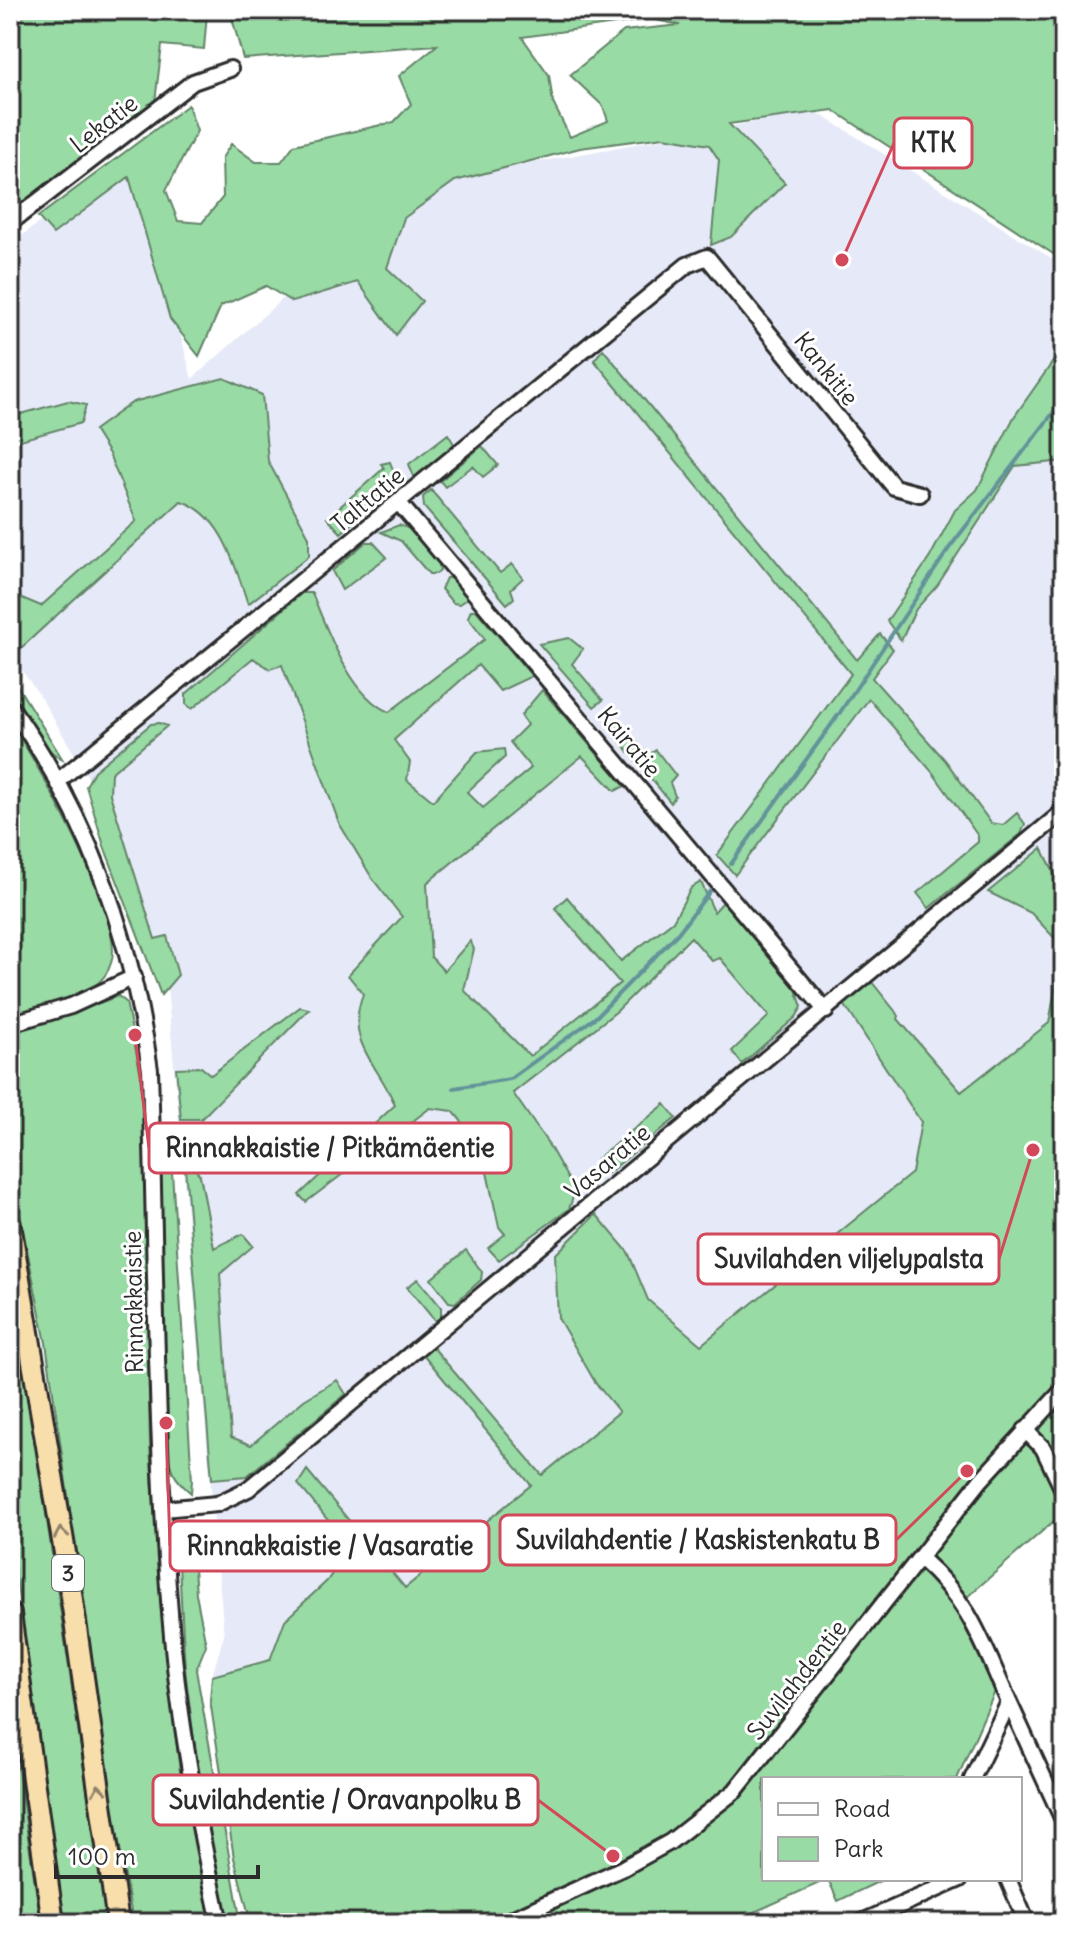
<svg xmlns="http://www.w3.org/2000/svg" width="1074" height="1933" font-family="Delius,sans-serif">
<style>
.built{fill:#e6eaf8}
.green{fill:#99dba5;stroke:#628368;stroke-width:2;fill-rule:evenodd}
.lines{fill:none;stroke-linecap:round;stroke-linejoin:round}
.stream{stroke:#63939a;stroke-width:4}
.minor-casing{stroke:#2b2b2b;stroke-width:20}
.highway-casing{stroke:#2b2b2b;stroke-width:26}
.minor{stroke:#fff;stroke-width:14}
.highway{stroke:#f8deab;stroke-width:20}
.oneway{stroke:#92846b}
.labels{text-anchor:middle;stroke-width:6;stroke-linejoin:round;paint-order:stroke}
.shield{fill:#fff;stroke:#6b6b6b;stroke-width:2}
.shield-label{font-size:22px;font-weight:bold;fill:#2b2b2b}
.street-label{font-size:24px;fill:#2b2b2b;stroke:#fff}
.leader{fill:none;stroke:#d1495b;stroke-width:3}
.callout-dot{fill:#d1495b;stroke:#fff;stroke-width:3}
.callout{fill:#fff;stroke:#d1495b;stroke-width:3}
.callout-label{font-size:26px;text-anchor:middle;font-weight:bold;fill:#2b2b2b}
</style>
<rect width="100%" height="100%" fill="#fff"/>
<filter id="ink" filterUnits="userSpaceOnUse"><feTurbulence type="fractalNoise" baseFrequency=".0125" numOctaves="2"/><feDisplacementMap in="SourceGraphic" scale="16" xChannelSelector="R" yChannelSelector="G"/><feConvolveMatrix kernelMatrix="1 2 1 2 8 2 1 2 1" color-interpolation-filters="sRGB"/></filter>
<g filter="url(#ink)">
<path class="built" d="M815,111L1064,266V1011L921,1123L912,1173L377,1610L270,1660L212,1676L224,1635L166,975L108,811L40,696L10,654V245L133,150L192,379L411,185Z"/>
<path class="green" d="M20,10L207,13L204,49L162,45L155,102L25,203L10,207V85Z
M230,10H1064V261L833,110L729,124L785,183L731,237L711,245L719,160L709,145L664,137L580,148L455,181L404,218L387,268L422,301L396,335L358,282L292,302L266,286L221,306L199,356L170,319L129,177L53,234L38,217L188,105L197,131L166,190L178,221L202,223L223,197L222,158L231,144L256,162H281L294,145L394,122L411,104L399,76L437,45L243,59ZM651,19L680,25L624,31L570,75L603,106L608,121L570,137L553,103L549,75L522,37Z
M1064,346V461L1015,466L937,586L916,609L901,640L887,621L930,557L955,510L977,490L1014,417Z
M603,349L857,660L880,634L893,649L872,678L945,760L991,823L1003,825L1017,813L1025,824L1021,834L929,908L917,893L978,842V836L933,773L869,699L735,875L717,855L851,674L594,360Z
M224,378L262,395L268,461L309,537V556L248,604C235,567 223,514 181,501L20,649L10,638V593L41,606L136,521L109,454L94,430L133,402Z
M68,401L86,405L81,423L10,443V417Z
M448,434L454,444L415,480L409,464Z
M482,446L498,465L483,477L473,466L445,487L440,481Z
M390,462L398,482L341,533L327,518L384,468L381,464Z
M431,490L500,573L512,564L523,578L511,589L514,598L507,604L424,507L423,497Z
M399,525L413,530L439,564L440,570L436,574H429L401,541L381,532Z
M366,542H373L387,557L342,590L332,571Z
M446,578H453L466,593V599L459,604L453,603L441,589Z
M302,593H312C327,629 350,696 389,712L485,639L468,617L471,610H476L532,676L500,691L478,665L394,740L410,762L407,780L433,801L477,752L504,749L505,757L467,792L483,808L531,768L510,742L527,725L521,715L542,690L625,786L615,791L582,756L427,883L431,957L444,971L470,941L474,949L464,990L530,1056L620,983L555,908L567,897L621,961L673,921L691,888L701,882L714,912L723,902L796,989L802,1007L796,1017L742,1064L732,1051L769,1016L720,958L712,961L691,937L617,1011L513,1093L547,1142L575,1191L569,1209L499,1260L488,1248L505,1234L499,1227L481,1145L453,1111L430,1108L306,1202L299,1195L395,1105C378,1063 344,1043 363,994L348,975L402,917L372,878L339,823L282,665L270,669L253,658L192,709L186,704V694Z
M569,638L583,649L572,664L603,700L594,707L539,644Z
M10,674L63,760C48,753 13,711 10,694C9,688 10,681 10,674Z
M10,721C36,762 127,920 111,963C103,989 80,992 59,1002L65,1016L118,996L126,1002L143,1085L150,1446L162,1622L180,1772L213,1923H133L111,1797L46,1343L10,1166Z
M618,721L648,755L656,750L676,776L670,783L675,796L671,803L611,730Z
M159,723L167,726L111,773L110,794L155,939L167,936L178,975L161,995L104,846L86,786L94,771L151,724Z
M1042,848L1064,892V1512L957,1606L996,1689L957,1779H764V1879H884L838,1901L828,1879L730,1923H251L234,1858L210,1700L212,1676L270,1660L285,1620L327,1581L350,1547L298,1484L307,1470L405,1588L531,1485L423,1354L432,1346L542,1475L619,1412L595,1382L558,1318L555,1255L596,1214L628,1252L648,1300L701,1345L912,1173L921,1122L844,1004L871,981L899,1016L898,1019L961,1092L1049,1023L1063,947L1031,913L988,892Z
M300,1007L309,1009L201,1119H181L176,1068L201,1067L211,1075Z
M665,1104L676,1118L608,1173L597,1159Z
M170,1141L192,1480L191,1493C173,1478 169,1468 167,1445L159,1187V1150L163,1143Z
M184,1156L200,1175L214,1248L243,1234L253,1246L220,1274L231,1437L251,1445L304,1400L337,1380L346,1394L247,1476L212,1479Z
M466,1250L482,1272L481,1280L455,1303L449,1302L431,1279Z
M418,1279L441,1307V1317L435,1321L407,1287Z
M10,1295L33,1426L107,1923H66L61,1900L10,1535Z
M191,1530L196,1594L206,1645L196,1670L241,1923H228L200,1789L185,1669L178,1547Z
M10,1718L41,1923H10Z"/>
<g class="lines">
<path class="stream" d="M731,864L839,714L950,547L1064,399
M454,1088L510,1079L596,1017L678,933L710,891"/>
<g class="minor-casing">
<path id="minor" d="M10,223L193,82L230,69
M399,503L826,1011
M10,706C87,813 133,939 150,1070C156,1262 155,1455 173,1647C182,1740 200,1832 220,1923
M58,781L687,265L707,257L894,487L920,494
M10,1024L71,1006L134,977
M1025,1430L1043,1448L1064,1492
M163,1509L217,1504L248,1489L1064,811
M921,1559C972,1604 982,1643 1009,1702L972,1779
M1009,1702L1064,1822
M1008,1879L1027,1923
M503,1923L623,1868L670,1842L735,1791L981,1480L1064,1389
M860,1923L960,1879"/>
</g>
<g class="highway-casing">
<path id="highway" d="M10,1225L67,1565L118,1923
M10,1614L53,1923"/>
</g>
<use href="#minor" class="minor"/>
<use href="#highway" class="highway"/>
</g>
<defs><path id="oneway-chevron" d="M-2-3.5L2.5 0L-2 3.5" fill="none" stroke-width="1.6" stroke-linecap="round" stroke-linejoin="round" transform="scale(2)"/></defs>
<g class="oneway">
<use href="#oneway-chevron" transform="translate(61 1533) rotate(-99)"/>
<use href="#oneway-chevron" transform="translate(99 1790) rotate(-98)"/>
</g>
</g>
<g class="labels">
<rect class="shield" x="52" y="1555" width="32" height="36" rx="6"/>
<g class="shield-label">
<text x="68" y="1581">3</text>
</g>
<g class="street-label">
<text transform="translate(104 124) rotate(-38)" y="8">Lekatie</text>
<text transform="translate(826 369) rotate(51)" y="8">Kankitie</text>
<text transform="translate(368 500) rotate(-40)" y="8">Talttatie</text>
<text transform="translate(629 742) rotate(50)" y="8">Kairatie</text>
<text transform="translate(608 1162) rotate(-40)" y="8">Vasaratie</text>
<text transform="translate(134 1302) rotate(-91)" y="8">Rinnakkaistie</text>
<text transform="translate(797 1680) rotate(-52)" y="8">Suvilahdentie</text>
</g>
</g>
<path class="leader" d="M842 260L894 143M135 1035L149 1148M1033 1150L999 1259M967 1471L896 1540M166 1423L170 1546M613 1856L538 1800"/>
<g class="callout-dot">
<circle cx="842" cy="260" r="8"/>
<circle cx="135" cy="1035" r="8"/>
<circle cx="1033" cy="1150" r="8"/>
<circle cx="967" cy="1471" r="8"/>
<circle cx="166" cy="1423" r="8"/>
<circle cx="613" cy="1856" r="8"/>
</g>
<g class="callout">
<rect x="894" y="118" width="78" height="50" rx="8"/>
<rect x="149" y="1123" width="362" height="50" rx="8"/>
<rect x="698" y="1234" width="301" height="50" rx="8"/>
<rect x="500" y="1515" width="396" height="50" rx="8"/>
<rect x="170" y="1521" width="319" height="50" rx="8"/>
<rect x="153" y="1775" width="385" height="50" rx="8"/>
</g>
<g class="callout-label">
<text x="933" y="152">KTK</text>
<text x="330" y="1157">Rinnakkaistie / Pitkämäentie</text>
<text x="849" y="1268">Suvilahden viljelypalsta</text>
<text x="698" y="1549">Suvilahdentie / Kaskistenkatu B</text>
<text x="330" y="1555">Rinnakkaistie / Vasaratie</text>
<text x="345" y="1809">Suvilahdentie / Oravanpolku B</text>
</g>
<rect width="1074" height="1933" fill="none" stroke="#fff" stroke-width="40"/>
<rect x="20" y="20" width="1034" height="1893" fill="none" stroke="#2b2b2b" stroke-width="3" filter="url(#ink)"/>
<rect x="762" y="1777" width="260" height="104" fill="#ffffff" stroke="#aaaaaa" stroke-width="2"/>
<rect x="778" y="1803" width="40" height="12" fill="#ffffff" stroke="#aaaaaa" stroke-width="2"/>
<text x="834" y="1817" font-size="24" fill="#2b2b2b">Road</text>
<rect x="778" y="1837" width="40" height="24" fill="#99dba5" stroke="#aaaaaa" stroke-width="2"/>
<text x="834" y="1857" font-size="24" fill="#2b2b2b">Park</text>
<path d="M56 1865v12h202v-12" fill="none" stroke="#2b2b2b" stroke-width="4"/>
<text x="68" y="1865" font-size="24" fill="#2b2b2b" stroke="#ffffff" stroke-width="6" paint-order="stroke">100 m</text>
</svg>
